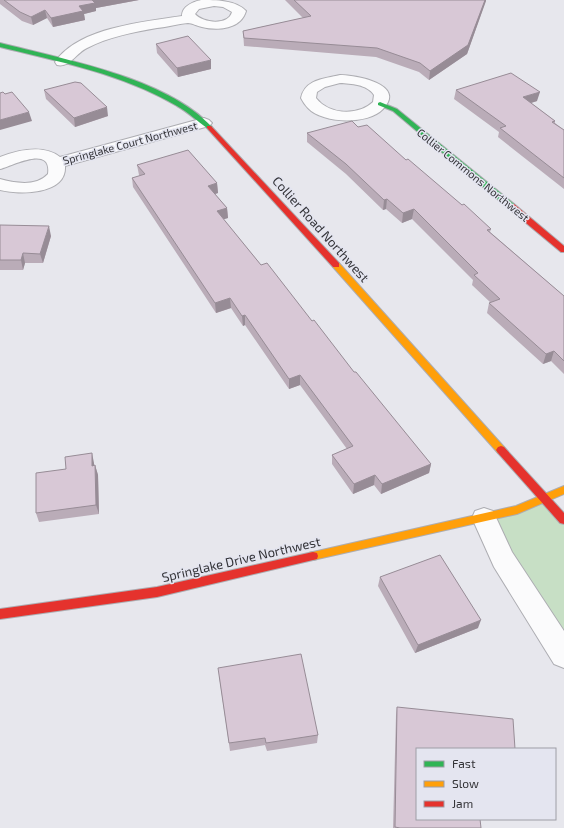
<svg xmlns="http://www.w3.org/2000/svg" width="564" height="828" font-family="'Exo 2',sans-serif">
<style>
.green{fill:#c7dfc5}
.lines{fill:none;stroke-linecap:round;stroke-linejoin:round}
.street-casing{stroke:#adadb2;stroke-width:2}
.fast-casing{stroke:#adadb2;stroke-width:2}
.slow-casing{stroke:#adadb2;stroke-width:2}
.jam-casing{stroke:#adadb2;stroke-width:2}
.street{fill:#fbfbfc;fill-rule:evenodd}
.fast{fill:#30b455;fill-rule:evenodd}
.slow{fill:#ff9f0a;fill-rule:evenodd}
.jam{fill:#e5322d;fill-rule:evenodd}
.wall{fill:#baacb8}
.shaded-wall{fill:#978c96}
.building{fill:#d8c8d6;stroke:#978c96}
.labels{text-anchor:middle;stroke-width:3;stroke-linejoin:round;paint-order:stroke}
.far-street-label{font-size:11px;fill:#343438;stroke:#e4e5f0}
.street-label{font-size:13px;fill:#343438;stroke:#e4e5f0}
</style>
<rect width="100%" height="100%" fill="#e7e7ed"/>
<path class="green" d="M545,497L564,520V655L484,518Z"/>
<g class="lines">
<g class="street-casing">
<path id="street" d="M201,0C216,0 236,0 246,11C241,29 218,31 202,27C197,26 192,23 188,23C178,24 167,27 157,28C134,32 108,37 87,48C76,53 70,68 57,65L55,62C79,27 144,22 182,16C182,6 193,2 201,0ZM214,6L223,7L232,12C228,26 203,23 195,14L199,9Z
M340,75C355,75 407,84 383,109C368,125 323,124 308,108C306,106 303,102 301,98C305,79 324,79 340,75ZM340,83C351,84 367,84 374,95L373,102C358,116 329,115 316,98L317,92L325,87Z
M204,118L209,120L212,123L209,126L65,166C67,195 19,195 0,190V179C15,183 36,187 48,174C52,144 12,166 0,169V157C19,150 43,144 60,157Z
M484,508L493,511L512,552L564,631V668L554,664L494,567L472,518L475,511Z"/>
</g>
<g class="fast-casing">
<path id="fast" d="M0,43C63,59 167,78 212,127L207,128C197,121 188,112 177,106C123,74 60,62 0,47Z
M380,102L397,109L514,204V208H508L393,111L378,105V103Z"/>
</g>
<g class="slow-casing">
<path id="slow" d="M333,263H339L504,447L506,450L504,453H498L333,267Z
M564,486V494L517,514L313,560L309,559L308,556L309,553L313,552L516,506Z"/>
</g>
<g class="jam-casing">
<path id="jam" d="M207,126H211L339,263V267H333L207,128Z
M508,204H514L564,246V252H561L508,208Z
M501,446L504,447L564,513V524L560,523L498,453L496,450L498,447Z
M313,552L317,553L318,556L317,559L313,560L157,597L0,619V609L157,587Z"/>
</g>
<use href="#street" class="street"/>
<use href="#fast" class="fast"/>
<use href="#slow" class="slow"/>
<use href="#jam" class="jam"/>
</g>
<path class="wall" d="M0,0H139L96,8V11L84,14L85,20L53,27L47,18L33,25L22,21L0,4Z
M285,0H486L467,54L429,80L419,72L376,57L244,46L243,31L303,18Z
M156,44L211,69L178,77L157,53Z
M44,90L108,116L75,127L46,99Z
M456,90L537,101L531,103L555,121V123L564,130V189L498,137L499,132L454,99Z
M358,127L406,160L491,229L490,232L564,296V374L551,361L543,364L487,313L489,303H491L472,285L473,280L412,219L402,223L386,209L383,210L346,174L307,142V133Z
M137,165L217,183L218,193L215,194L227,208L228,218L223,219L261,265L312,321L354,372L431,464L429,473L381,494L374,485L353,494L332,464V455L347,449L300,385L289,389L245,325L243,326L231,308L216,313L133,187L132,178L140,176L139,175Z
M0,225L51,236L43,263H25L23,270H0Z
M94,463V466L95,465L98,475L99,514L39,522L36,513Z
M380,577L478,628L415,653L378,586Z
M219,676L318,735L317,743L267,751L265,745L230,751Z
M397,707L417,749L481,828H393L396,715Z"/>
<path class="shaded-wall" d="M92,0H139L96,8V11L84,14L85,20L53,27L51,18Z
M485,0H486V1L467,54L429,80L430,71Z
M45,10L47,18L33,25L31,17Z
M211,60V69L178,77L177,68Z
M540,92L537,101L521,106L523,97Z
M107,107L108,116L75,127L74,118Z
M29,112L32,121L0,130V120Z
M217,183L218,193L209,196L208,186Z
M387,199L386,209L383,210L384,200Z
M227,208L228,218L218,221L217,211Z
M414,209L412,219L402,223L403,213Z
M49,226L51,236L43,263L40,254Z
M23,253L25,263L23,270L21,260Z
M230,298L231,308L216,313L215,303Z
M245,315V325L243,326L242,316Z
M554,351L551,361L543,364L546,354Z
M300,375V385L289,389V379Z
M92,453L94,463V476L92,466Z
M431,464L429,473L381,494L382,484Z
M95,465L98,475L99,514L96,505Z
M375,475L374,485L353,494L354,484Z
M481,620L478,628L415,653L418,645Z"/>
<path class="building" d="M4,0H93H92L95,3L79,6L83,11L51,18L45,10L31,17L20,12Z
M294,0H485L468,45L430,71L420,63L377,48L244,38L243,31L311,16Z
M188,36L211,60L177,68L156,44Z
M511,73L540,92L523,97L555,121L552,122L564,130V178L500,128L506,126L456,90Z
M75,82L81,83L107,107L74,118L44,90Z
M3,92L5,94L12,92L29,112L0,120V93Z
M352,121L358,127L367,125L406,160L408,159L462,205L464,204L491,229L487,230L564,296V361L554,351L546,354L489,303L500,299L474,275L478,273L414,209L403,213L387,199L384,200L346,164L307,133Z
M188,150L217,183L208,186L227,208L217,211L261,265L267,263L312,321L314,320L354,372H356L431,464L382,484L375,475L354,484L332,455L353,446L300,375L289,379L245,315L242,316L230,298L215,303L132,178L145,174L137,165Z
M0,225L49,226L40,254L23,253L21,260H0Z
M92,453V466L95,465L96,505L36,513V473L66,469L65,457Z
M440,555L481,620L418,645L380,577Z
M301,654L318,735L266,743L265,738L229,743L218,668Z
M397,707L513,719L515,749H417V819H480L481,828H400L395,827Z"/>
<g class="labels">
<g class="far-street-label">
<text transform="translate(130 143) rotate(-15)" y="4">Springlake Court Northwest</text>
<text transform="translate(473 175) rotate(39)" y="4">Collier Commons Northwest</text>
</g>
<g class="street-label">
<text transform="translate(321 229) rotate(48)" y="5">Collier Road Northwest</text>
<text transform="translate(241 559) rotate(-13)" y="5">Springlake Drive Northwest</text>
</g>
</g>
<rect x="416" y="748" width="140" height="72" fill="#e4e5f0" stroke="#9e9ea6"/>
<rect x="424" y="761" width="20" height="6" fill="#30b455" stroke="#9e9ea6"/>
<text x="452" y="768" font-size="12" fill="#343438">Fast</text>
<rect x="424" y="781" width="20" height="6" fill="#ff9f0a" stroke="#9e9ea6"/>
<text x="452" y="788" font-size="12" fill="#343438">Slow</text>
<rect x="424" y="801" width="20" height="6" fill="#e5322d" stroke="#9e9ea6"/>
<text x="452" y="808" font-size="12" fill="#343438">Jam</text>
</svg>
